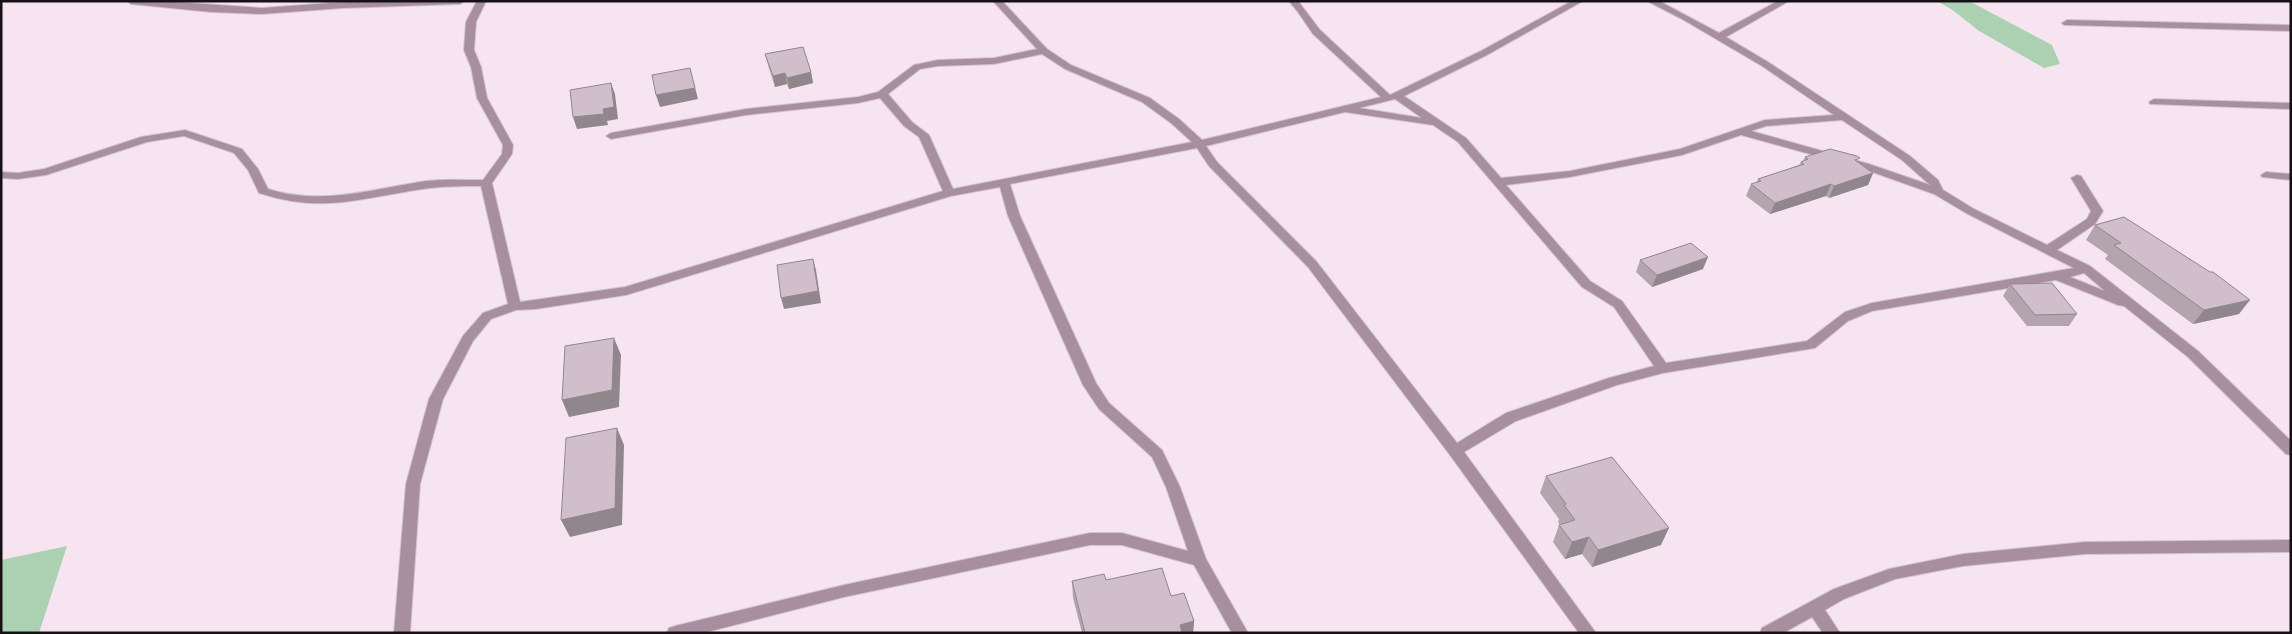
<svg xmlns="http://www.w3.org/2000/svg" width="2292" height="634" font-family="'Roboto Condensed',sans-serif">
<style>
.green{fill:#abd0b2}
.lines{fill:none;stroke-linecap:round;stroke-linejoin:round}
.minor-casing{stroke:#d2c3ce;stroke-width:2}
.minor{fill:#a78f9f;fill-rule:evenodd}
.wall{fill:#b3a4ae}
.shaded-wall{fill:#92868d}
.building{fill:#d0bfca;stroke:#92868d}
</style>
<rect width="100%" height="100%" fill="#f6e5f1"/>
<path class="green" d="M1937,1H1969L2052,45L2060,64L2044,68L1979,31L1954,11Z
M67,546L39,633H1V560Z"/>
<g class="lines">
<g class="minor-casing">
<path id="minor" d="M127,1H161L262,8L343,2L464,1L460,4L343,8L262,14L211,12L131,4Z
M477,1H486L476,22L474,50L481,67L487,98L513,145L512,154L492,183L520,302L625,287L943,191L919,137L904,126L880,98L858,103L746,115L611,139L606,136L611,133L746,109L858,97L878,92L914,65L938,60L994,58L1037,49L993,1H1002L1047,49L1071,65L1150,98L1179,119L1202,140L1381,97L1313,34L1298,12L1289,1H1298L1320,30L1390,95L1481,51L1572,1H1583L1487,55L1404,96L1466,138L1501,178L1570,171L1680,149L1765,120L1834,115L1762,66L1682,19L1647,1H1659L1719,33L1778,1H1789L1726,37L1768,62L1910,156L1938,180L1943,190L1974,209L2047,245L2087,219L2091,211L2071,178L2077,175L2081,176L2103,211L2095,224L2057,250L2090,266L2198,351L2291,441V455L2286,454L2188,357L2124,306L2118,305L2056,280L1872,311L1848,321L1815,348L1663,373L1617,385L1516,421L1464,452L1596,633H1579L1450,455L1308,267L1209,166L1197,148L1010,184L1020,216L1096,383L1109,403L1162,450L1180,487L1206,559L1248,633H1232L1194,565L1122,545H1090L844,597L703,633H667L669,628L675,626L844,585L1090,533H1122L1188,551L1166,487L1152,457L1099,409L1083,385L1008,216L1000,187L951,196L626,295L536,309L516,310L491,319L473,341L443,399L420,484L410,633H394L406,484L429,399L463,336L483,313L508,304L481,186C462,186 442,186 423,189C361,198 322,214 259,193L248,170L234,153L184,136L147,142L46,175L18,179L1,178V172L18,173L44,169L141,137L185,130L242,149L258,169L268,189C322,206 372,189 426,181C445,179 464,180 483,180L502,154L503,145L477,98L471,67L464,50L466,22ZM1042,54L1065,69L1142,102L1171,123L1192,142L953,189L929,135L912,122L888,94L920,69L938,66L994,64ZM1395,99L1422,118L1359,108ZM1345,112L1433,125L1458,142L1582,287L1614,307L1654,366L1609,378L1506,413L1457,443L1316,261L1217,162L1206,146ZM1842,120L1902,160L1930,185L1869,164L1751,131L1766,126ZM1741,135L1861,168L1934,194L1966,213L2074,268L1872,303L1845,312L1807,341L1666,363L1622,301L1590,281L1506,185L1570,177L1682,155ZM2084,273L2105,291L2070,277Z
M2067,20L2291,25V31L2064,25L2062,23Z
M2154,99L2291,103V109L2150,104L2149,102Z
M2266,172L2291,174V180L2262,177L2261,175Z
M2291,540V552L2085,554L1963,566L1895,579L1844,599L1825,610L1840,633H1823L1812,617L1783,633H1760L1762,628L1834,589L1889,569L1963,554L2085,542Z"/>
</g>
<use href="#minor" class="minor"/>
</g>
<path class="wall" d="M765,54L811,72L813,83L789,89L787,84L775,87L768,65Z
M1805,157L1858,163L1873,173L1868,185L1829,198L1826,196L1770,214L1746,196L1751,184L1756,183L1758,179L1799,165L1801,162L1803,161Z
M2095,225L2239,314L2193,324L2105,259L2108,255L2086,240Z
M1640,260L1703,269L1652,287L1636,272Z
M2010,284L2077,314L2069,326H2027L2003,296Z
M1546,476L1661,545L1592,567L1582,554L1565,559L1553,542L1559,525H1560L1558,522L1559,519L1540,493Z
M1106,580L1171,596L1194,621L1193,633H1082L1073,598L1072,581Z"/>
<path class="shaded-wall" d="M690,68L698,99L660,107L656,95Z
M811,72L813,83L789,89L787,78Z
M785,73L787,84L775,87L773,76Z
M611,83L615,94L618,119L607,121L608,125L577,129L573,117Z
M1873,173L1868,185L1829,198L1834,186Z
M1831,184L1826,196L1770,214L1775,203Z
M1708,257L1703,269L1652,287L1657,275Z
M813,259L816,270L821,303L784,309L781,298Z
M2250,300L2239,314L2193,324L2204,310Z
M614,338L621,355L619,407L569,417L562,400Z
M617,428L624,445L622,525L570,537L561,520Z
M1669,528L1661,545L1592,567L1598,550Z
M1589,537L1582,554L1565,559L1572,542Z
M1194,621L1193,633H1179L1180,625Z"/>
<path class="building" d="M803,47L811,72L787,78L785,73L773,76L765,54Z
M690,68L695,88L656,95L652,75Z
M611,83L614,107L603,109L604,114L573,117L570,90Z
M1830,149L1857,156L1860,158L1855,160L1873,173L1834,186L1831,184L1775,203L1751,184L1761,181L1758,179L1804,164L1801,162L1808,159L1805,157Z
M2124,217L2210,272H2213L2250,300L2204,310L2114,245L2121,243L2095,225Z
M1691,243L1708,257L1657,275L1640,260Z
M813,259L818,291L781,298L777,265Z
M2052,283L2077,314L2035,315L2010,284Z
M614,338L612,390L562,400L565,346Z
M617,428L615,508L561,520L566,438Z
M1612,457L1669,528L1598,550L1589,537L1572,542L1559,525L1575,520L1564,505L1566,504L1546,476Z
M1162,568L1171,596L1184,593L1194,621L1180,625L1182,633H1085L1072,581L1104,574L1106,580Z"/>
<rect width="2292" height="634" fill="none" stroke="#171115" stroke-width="5"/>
</svg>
